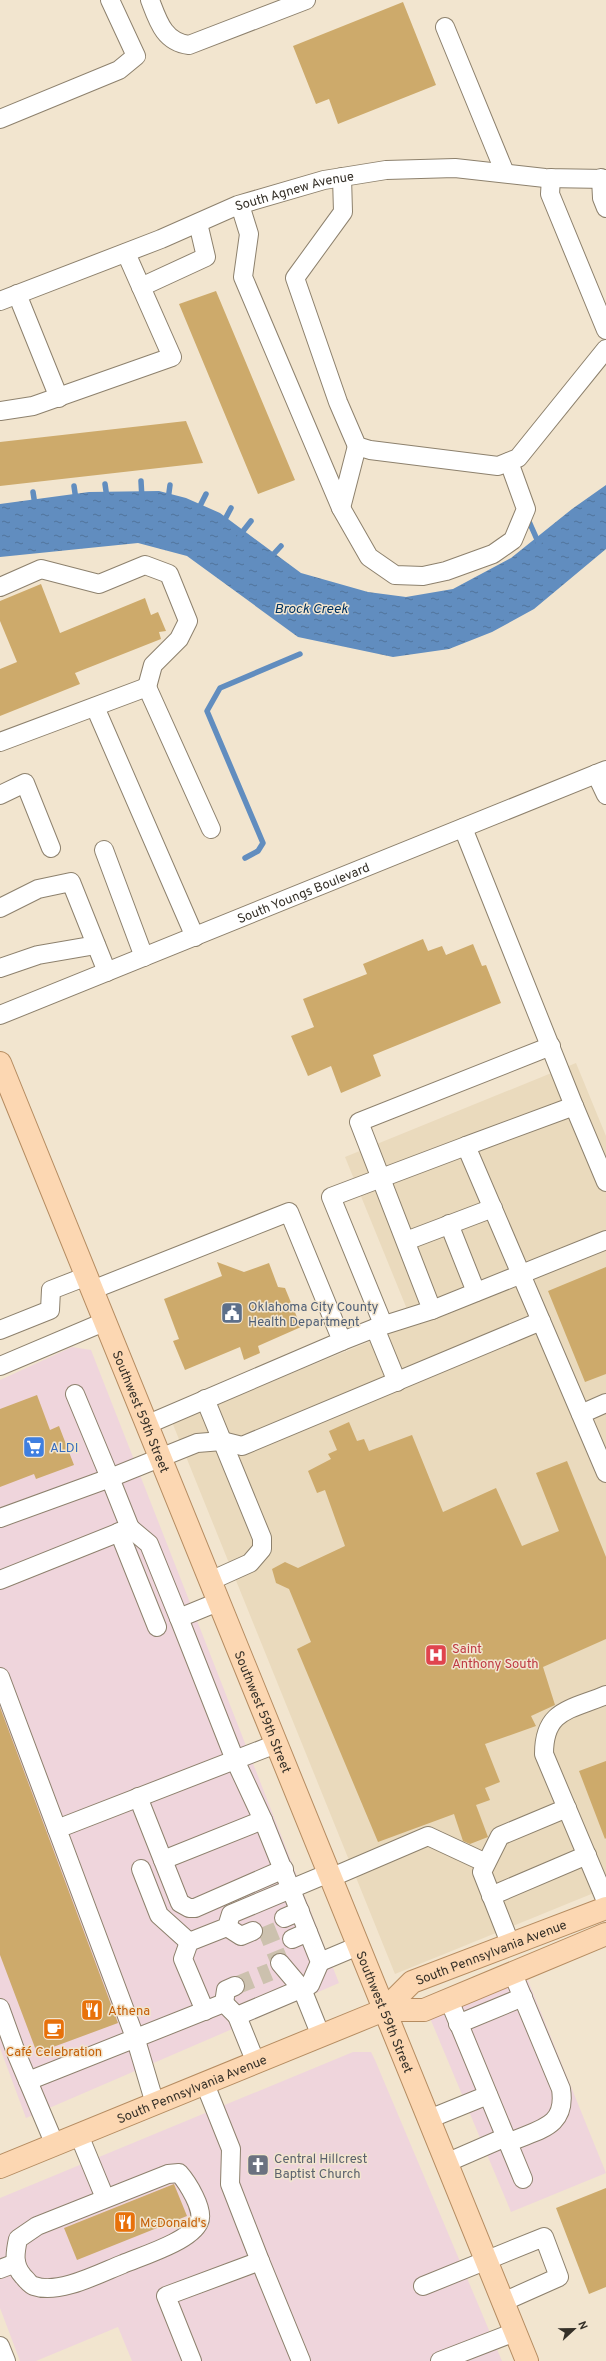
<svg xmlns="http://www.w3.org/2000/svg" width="606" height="2361" font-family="Overpass,sans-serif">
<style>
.commercial{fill:#efd5dc}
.built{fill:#eadabd}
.water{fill:url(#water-ripples)}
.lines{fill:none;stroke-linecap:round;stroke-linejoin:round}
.stream{stroke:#618dbf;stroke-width:5.5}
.building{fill:#cdaa6b}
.minor-tunnel{stroke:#ccc1ae;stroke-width:18;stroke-dasharray:18 9;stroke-linecap:butt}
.minor-casing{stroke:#8d816d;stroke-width:20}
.major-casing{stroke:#b58c61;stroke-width:24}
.minor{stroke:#fff;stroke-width:18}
.major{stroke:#fcd7b2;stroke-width:22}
.labels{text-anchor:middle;stroke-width:3;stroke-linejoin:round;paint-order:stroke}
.street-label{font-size:13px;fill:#353028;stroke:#f2e5cf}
.service-label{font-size:13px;fill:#4e5e75;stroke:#f2e5cf;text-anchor:start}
.shop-label{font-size:13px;fill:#366cbe;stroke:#f2e5cf;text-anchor:start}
.health-label{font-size:13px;fill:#be3a42;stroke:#f2e5cf;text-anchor:start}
.food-label{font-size:13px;fill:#c56008;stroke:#f2e5cf;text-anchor:start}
.worship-label{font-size:13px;fill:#5b616d;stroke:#f2e5cf;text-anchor:start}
.water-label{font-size:14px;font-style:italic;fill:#013362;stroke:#f2e5cf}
</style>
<defs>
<pattern id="water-ripples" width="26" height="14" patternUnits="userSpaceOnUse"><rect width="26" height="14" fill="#618dbf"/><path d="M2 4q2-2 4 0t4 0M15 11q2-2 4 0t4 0" fill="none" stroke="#51749b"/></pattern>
</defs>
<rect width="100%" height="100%" fill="#f2e5cf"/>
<path class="commercial" d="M72,1347L91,1350L339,1983L26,2118L0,2048V1380Z
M527,1978L606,2173L511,2212L430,2018Z
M353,2052H371L375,2060L502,2361H132L118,2327L36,2361H20L0,2308V2198Z"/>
<path class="built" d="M576,1063L606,1136V1888L395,1974L172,1422L413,1324L345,1157Z"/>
<path class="water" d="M606,485V549L534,609L492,632L449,649L393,657L298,637L187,556L138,543L0,557V504L89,492L159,491L186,498L220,513L301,573L368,592L406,597L453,589L511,558L572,509Z"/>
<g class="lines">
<path class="stream" d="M141,481L142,499
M105,484L107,498
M74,486L76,500
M33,492L35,505
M168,500L170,485
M198,510L206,494
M527,517L539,544
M223,523L231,508
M240,535L251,521
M270,558L281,546
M245,858L258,851L263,843L207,711L220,688L300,654"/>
</g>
<path class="building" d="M403,2L436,85L338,124L329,99L316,104L293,46Z
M216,291L295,480L258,494L179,304Z
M186,421L203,463L0,486V442Z
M41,584L60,633L145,598L151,615L158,612L166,631L159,632L161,639L75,673L80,684L0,716V669L17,662L0,621V601Z
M423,939L428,951L442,946L446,955L473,944L482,966L486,965L501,1003L373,1055L381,1076L341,1093L331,1066L308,1076L291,1036L314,1027L303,999L367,974L363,964Z
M217,1262L244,1272L269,1263L278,1287L285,1288L301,1327L258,1346L260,1353L244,1360L240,1347L185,1370L173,1341L179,1339L164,1299L222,1276Z
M606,1267V1374L585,1382L548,1291Z
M37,1395L50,1430L59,1426L74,1465L36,1479L34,1474L0,1487V1409Z
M349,1422L357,1441L364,1439L369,1451L412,1435L443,1512L496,1488L522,1546L559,1531L536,1473L567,1461L606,1557V1639L543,1667L555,1705L531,1716L536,1726L485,1744L500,1782L485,1788L490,1800L476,1805L488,1837L470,1844L463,1841L454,1814L378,1842L297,1649L311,1642L289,1589L276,1583L272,1569L285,1562L298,1568L345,1546L325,1490L317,1493L308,1471L331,1459L328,1454L337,1450L329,1431Z
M0,1707L118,2023L37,2053L0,1955Z
M606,1761V1838L605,1839L579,1771Z
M174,2184L187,2216L77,2260L64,2228Z
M606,2188V2287L589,2294L556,2208Z"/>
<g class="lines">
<path class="minor-tunnel" d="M265,1926L280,1963
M235,1986L270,1972"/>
<g class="minor-casing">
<g id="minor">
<path d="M150,0C158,21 164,42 189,45L306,0"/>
<path d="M445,27L505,173"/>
<path d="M0,119L119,70L136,56L110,0"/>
<path d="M342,177L343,212L295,278L338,402L357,446L370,450L498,466L518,458L606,349"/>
<path d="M551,178L550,194L606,330"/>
<path d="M601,178L602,198L606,208"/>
<path d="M240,205L249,234L243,277L341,508L369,557L395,575L423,576L446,571L493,554L513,540L526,509L509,462"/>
<path d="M141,287L206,257L198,223"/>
<path d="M17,294L59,398"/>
<path id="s1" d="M0,301L161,239L238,205L324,180L386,170L455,168L545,178L606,179"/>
<path d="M0,411L33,406L172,357L126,253"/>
<path d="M341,508L357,446"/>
<path d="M0,587L41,569L99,584L145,565L169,574L188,621L179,639L153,665L147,687"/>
<path d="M95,707L195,937"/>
<path d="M0,742L147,687L211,829"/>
<path d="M596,774L606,795"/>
<path d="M0,795L25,783L51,848"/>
<path d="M104,850L144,957"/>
<path d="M0,908L38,889L71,882L107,972"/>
<path d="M0,968L38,955L96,945"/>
<path id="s2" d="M0,1015L606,770"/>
<path d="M574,1106L606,1182"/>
<path d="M449,1224L476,1292"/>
<path d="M406,1241L493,1208"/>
<path d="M92,1290L289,1212L342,1341L146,1425"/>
<path d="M432,1310L606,1240"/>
<path d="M541,1321L606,1473"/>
<path d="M383,1324L331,1197L466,1146"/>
<path d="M375,1328L432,1310L359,1122L551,1046"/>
<path d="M0,1330L50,1310L51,1290L87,1276"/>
<path d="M342,1341L375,1328L397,1382"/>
<path d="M0,1366L104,1322"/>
<path d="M75,1394L110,1478L197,1443L222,1441L242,1446L541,1321L466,1146L574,1106L463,828"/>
<path d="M205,1399L262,1538V1549L250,1563L210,1581"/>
<path d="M581,1414L606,1403"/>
<path d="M0,1518L110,1478L130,1528"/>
<path d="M119,1532L157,1627"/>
<path d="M0,1580L130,1528L149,1544L179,1618"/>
<path d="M0,1677L57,1829"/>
<path d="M606,1695C571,1710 544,1709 544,1754L606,1901"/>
<path d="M138,1797L180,1903L189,1908H195L284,1869"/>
<path d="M163,1860L263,1820"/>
<path d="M141,1869L159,1915L189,1942"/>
<path d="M330,1878L428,1836L486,1863"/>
<path d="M491,1896L587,1855"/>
<path d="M284,1918L300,1911"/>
<path d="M227,1927L241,1936L253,1931"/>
<path d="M292,1939L308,1932"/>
<path d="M510,1943L482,1872L500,1836L567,1808"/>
<path d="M320,1962L358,1946"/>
<path d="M280,1963L302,1989L321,2036"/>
<path d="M449,2000L523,2179"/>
<path d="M224,2003L226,1990L235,1986"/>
<path d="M0,2008L17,2055L55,2145"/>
<path d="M205,2011L183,1959L189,1942L227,1927L231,1914L329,1873"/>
<path d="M237,2016L256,2063"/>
<path d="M458,2024L523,1997"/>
<path d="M28,2081L224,2003L237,2016L310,1985L320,1962L263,1820L235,1760L179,1618L218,1602"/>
<path d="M205,2084L231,2149L230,2184L260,2261"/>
<path d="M155,2104L136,2040L57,1829L276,1744"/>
<path d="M429,2119L488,2095"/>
<path d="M79,2135L105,2198"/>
<path d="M508,2143C538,2129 567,2128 561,2089L513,1974"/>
<path d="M446,2163L506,2137"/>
<path d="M179,2173C187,2182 205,2210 199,2222C191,2241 142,2256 123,2264C100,2273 59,2295 34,2286C30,2285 26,2279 23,2276C13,2265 15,2253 18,2239L37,2226L168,2174Z"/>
<path d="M0,2269L16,2263"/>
<path d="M423,2286L544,2237L559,2277L503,2302"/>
<path d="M0,2346L6,2361"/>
<path d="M192,2361L166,2296L260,2261L301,2361"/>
<path d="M440,2361L515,2332"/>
</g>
</g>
<g class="major-casing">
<g id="major">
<path id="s3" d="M0,1063L527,2361"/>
<path id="s4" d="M384,2010L412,1982L606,1908"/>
<path id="s5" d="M0,2167L384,2010H424L606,1934"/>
</g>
</g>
<use href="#minor" class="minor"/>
<use href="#major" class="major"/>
</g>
<defs>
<g id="civic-square" transform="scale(1.15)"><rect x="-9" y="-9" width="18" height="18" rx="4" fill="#5c6f8a" stroke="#f2e5cf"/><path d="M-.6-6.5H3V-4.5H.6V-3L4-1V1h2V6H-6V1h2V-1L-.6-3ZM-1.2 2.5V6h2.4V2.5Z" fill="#fff"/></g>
<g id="supermarket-square" transform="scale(1.15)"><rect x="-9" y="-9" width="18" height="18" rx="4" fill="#3f7fe0" stroke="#f2e5cf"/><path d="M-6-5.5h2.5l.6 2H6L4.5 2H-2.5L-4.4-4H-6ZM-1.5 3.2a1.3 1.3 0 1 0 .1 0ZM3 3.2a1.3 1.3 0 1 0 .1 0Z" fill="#fff"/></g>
<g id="hospital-square" transform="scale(1.15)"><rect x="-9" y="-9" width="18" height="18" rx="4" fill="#e0444e" stroke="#f2e5cf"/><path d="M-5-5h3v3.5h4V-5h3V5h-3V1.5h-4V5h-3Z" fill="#fff"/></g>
<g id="restaurant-square" transform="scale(1.15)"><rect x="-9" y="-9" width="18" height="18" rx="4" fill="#e8710a" stroke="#f2e5cf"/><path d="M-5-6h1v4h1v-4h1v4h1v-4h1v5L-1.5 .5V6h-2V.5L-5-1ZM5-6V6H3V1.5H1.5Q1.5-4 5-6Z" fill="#fff"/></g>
<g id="cafe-square" transform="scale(1.15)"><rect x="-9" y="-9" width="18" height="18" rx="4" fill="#e8710a" stroke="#f2e5cf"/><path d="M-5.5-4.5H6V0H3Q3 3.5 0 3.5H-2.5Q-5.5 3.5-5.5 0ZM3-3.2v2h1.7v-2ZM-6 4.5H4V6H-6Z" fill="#fff"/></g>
<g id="church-square" transform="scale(1.15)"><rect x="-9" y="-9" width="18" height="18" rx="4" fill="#6b7280" stroke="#f2e5cf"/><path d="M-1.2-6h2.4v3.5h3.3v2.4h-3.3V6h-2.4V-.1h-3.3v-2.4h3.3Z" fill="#fff"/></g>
</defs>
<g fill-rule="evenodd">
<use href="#civic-square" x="232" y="1313"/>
<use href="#supermarket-square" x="34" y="1447"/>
<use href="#hospital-square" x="436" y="1655"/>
<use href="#restaurant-square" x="92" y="2010"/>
<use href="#cafe-square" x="54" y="2029"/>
<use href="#church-square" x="258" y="2165"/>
<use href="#restaurant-square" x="125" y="2222"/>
</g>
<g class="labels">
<g class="street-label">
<text dy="5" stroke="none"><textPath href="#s1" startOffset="315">South Agnew Avenue</textPath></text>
<text dy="5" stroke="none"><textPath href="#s2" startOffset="327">South Youngs Boulevard</textPath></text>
<text dy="5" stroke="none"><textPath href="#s3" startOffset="376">Southwest 59th Street</textPath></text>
<text dy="5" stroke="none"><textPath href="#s3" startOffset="700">Southwest 59th Street</textPath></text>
<text dy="5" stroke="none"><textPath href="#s4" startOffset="124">South Pennsylvania Avenue</textPath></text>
<text dy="5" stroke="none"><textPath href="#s3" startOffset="1024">Southwest 59th Street</textPath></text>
<text dy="5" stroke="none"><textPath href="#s5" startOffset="207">South Pennsylvania Avenue</textPath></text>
</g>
<g class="service-label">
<text x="248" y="1311">Oklahoma City County<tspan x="248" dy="15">Health Department</tspan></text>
</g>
<g class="shop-label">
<text x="50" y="1452">ALDI</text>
</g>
<g class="health-label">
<text x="452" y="1653">Saint<tspan x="452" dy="15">Anthony South</tspan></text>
</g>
<g class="food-label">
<text x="108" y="2015">Athena</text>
<text x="54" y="2056" text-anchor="middle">Café Celebration</text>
<text x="140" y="2227">McDonald's</text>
</g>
<g class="worship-label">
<text x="274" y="2163">Central Hillcrest<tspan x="274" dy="15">Baptist Church</tspan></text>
</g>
<g class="water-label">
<text x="311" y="613">Brock Creek</text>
</g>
</g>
<g transform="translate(574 2329) rotate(68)" stroke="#f2e5cf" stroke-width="3" paint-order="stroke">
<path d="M0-3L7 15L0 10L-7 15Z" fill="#353028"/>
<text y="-6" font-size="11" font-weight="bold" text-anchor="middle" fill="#353028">N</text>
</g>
</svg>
